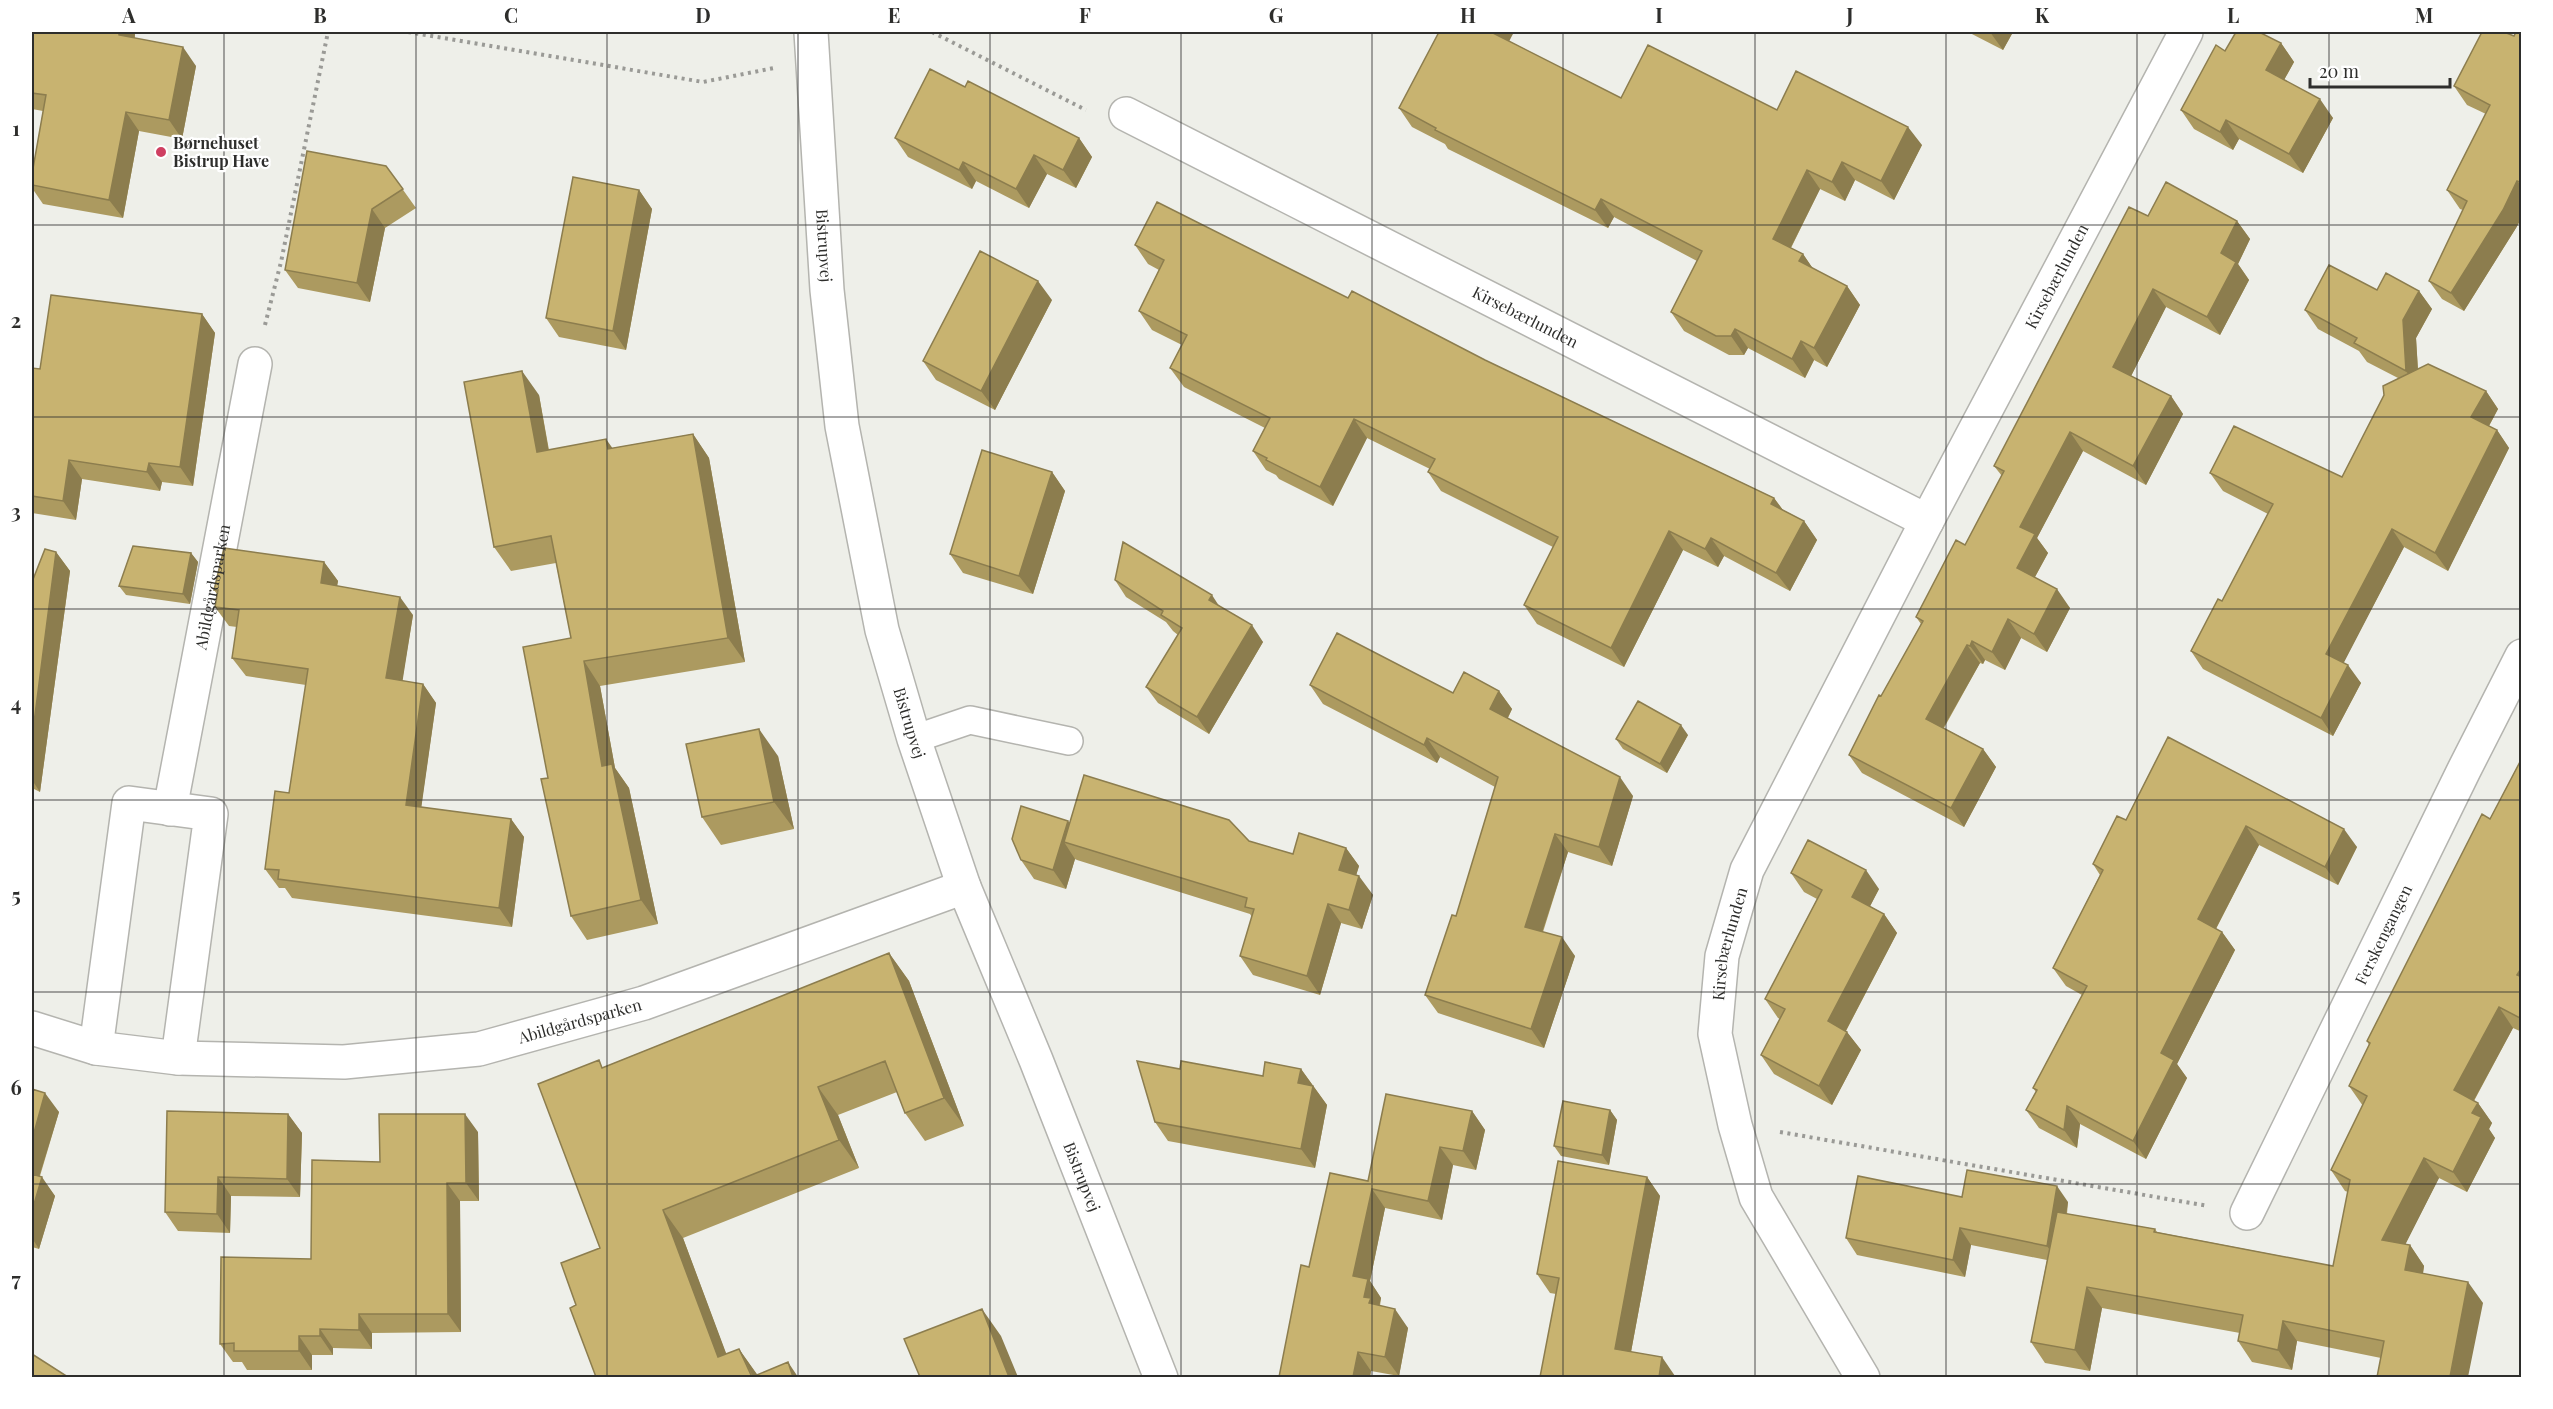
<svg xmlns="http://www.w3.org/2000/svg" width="2553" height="1409" font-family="'Playfair Display',serif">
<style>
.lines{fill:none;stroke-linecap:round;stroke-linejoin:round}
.service-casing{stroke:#b4b4af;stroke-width:30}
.minor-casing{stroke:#b4b4af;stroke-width:36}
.secondary-casing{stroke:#b4b4af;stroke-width:36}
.path{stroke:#9a9a96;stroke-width:4;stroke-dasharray:3 4.5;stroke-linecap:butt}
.service{stroke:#fff;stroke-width:27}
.minor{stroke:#fff;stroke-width:33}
.secondary{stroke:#fff;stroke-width:33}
.wall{fill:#ac9a60}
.shaded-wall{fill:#8c7d4e}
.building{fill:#c8b370;stroke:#8c7d4e;stroke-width:1.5}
.grid{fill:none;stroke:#2e2e2c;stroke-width:1.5;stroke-opacity:0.55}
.poi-dot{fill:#cf3f61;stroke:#fff;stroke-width:2}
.labels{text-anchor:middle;stroke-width:4.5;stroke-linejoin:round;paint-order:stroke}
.poi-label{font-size:16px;font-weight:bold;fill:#2e2e2c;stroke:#fff;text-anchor:start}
.street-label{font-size:16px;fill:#2e2e2c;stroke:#fff}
.neatline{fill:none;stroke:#2e2e2c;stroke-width:2}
.grid-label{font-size:20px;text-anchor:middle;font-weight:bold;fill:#2e2e2c}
</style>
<rect width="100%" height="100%" fill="#eeefe9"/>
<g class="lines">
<g class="service-casing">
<path id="service" d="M914,739L970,720L1069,741"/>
</g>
<g class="minor-casing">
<g id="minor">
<path id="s1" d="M1126,114L1927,521"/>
<path id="s2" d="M170,809L255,364"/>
<path id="s3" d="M32,1028L96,1048L178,1058L344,1062L479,1049L644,1003L964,887"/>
<path d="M96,1048L129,803L211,814L178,1058"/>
<path id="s4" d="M2247,1213L2464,770L2522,656"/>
<path id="s5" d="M1863,1378L1756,1197L1735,1125L1715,1034L1722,956L1747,870L1927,521L2186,32"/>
</g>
</g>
<g class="secondary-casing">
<g id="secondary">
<path id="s6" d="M811,32L827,290L842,426L882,630L914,739L964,887L1036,1060L1161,1378"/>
</g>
</g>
<path class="path" d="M408,32L703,82L774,68
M932,32L1086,110
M265,325L281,262L328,32
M1780,1132L2208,1206"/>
<use href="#service" class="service"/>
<use href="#minor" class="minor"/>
<use href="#secondary" class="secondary"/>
</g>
<path class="wall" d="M32,32H134L135,34V38L196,66L182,139L139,131L123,218L43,204L32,188V174L43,111L32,109Z
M1968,32H2013L2003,50Z
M2522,32V217L2516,228L2464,311L2442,299L2429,281L2463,210L2460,209L2447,190L2486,114L2467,105L2454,86L2514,36Z
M1509,41L1621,98L1777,110L1922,145L1894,200L1855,180L1845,201L1820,189L1791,248L1803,254L1813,269L1847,286L1860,305L1827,367L1814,360L1805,378L1748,348L1744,355H1729L1684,331L1671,312L1697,261L1614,217L1608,228L1448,149L1445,144L1412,127L1399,108Z
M2281,43L2294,62L2284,80L2333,118L2303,173L2239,139L2233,150L2194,129L2181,110L2225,51Z
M965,87L1079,138L1092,157L1076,188L1047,174L1029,208L976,181L972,189L908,157L895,138Z
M386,166L416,208L385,228L370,302L298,288L285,270Z
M639,190L652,209L626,350L559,337L546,318Z
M2148,216L2237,221L2250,239L2238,264L2249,280L2220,335L2166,307L2131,376L2171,396L2183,414L2146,485L2083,451L2037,538L2048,553L2035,577L2070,608L2047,652L2021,638L2005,670L1985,660L1983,664L1980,663L1944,728L1983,749L1996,767L1964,827L1862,773L1849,755L1921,624L1916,617L1965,545L2002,476L1994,466Z
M1135,245L1348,298L1485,360L1774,498L1783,510L1804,521L1817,540L1790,591L1724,556L1718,567L1683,550L1624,667L1537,624L1524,605L1553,547L1441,491L1428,472L1430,469L1367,438L1333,506L1279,479L1276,475L1266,470L1253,451L1265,428L1184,387L1170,368L1182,345L1152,330L1139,311L1159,270L1148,264Z
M2377,290L2419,291L2432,309L2416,338L2418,369L2486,391L2498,409L2489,426L2497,430L2509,448L2448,571L2404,547L2343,663L2361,683L2333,736L2203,669L2191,651L2222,601L2268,514L2223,491L2210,473L2342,477L2398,378L2367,362L2359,351L2318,329L2305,310Z
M1052,300L995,410L936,380L923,361Z
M202,314L215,333L193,486L162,482L160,491L82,479L76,520L32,513V368L40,369Z
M539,395L549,450L613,448L693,434L709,458L745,662L600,686L615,768L629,788L658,924L587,940L571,916L548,778L571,638L556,563L511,571L494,547Z
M1052,472L1065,491L1033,594L963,573L950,554Z
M56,552L70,571L40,792L32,788V582Z
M191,553L198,562L190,604L126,595L119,586Z
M324,562L338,581L337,586L413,615L402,681L423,684L436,703L421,807L511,819L524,837L512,927L292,898L285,888H279L265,869L289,793L306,685L246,676L232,658L237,627L229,626L215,607L217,594L214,590Z
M1115,580L1219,606L1263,642L1209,734L1158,703L1146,687L1178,635L1173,631L1166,622L1126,597Z
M1310,685L1453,693L1499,691L1512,709L1508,718L1633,796L1612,866L1568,852L1543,932L1575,956L1544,1048L1438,1013L1425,995L1456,916L1495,787L1440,757L1437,763L1323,704Z
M1688,735L1667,773L1623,749L1616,739Z
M2168,737L2357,847L2338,885L2259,845L2216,929L2222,932L2235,950L2177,1064L2187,1078L2146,1159L2080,1124L2077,1148L2039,1128L2026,1110L2036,1092L2033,1088L2082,995L2066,986L2053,968L2100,875L2093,864L2126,820Z
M778,756L794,829L721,845L702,817Z
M2522,758V1032L2513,1028L2474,1101L2478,1103L2492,1123L2489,1129L2495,1138L2467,1192L2439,1178L2405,1244L2410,1245L2424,1266L2423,1274L2483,1303L2381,1358L2297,1341L2292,1370L2252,1362L2238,1341L2240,1333L2102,1308L2090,1371L2045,1363L2031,1342L2047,1260L1971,1245L1965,1277L1857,1255L1846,1238L1962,1197L2068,1202L2067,1214L2155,1229L2157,1232L2333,1266L2348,1192L2345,1191L2331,1170L2363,1106L2349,1086L2369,1045L2367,1041L2490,819Z
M1068,821L1069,823L1249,841L1293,854L1346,848L1359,866L1356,875L1373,895L1362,929L1341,923L1320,995L1253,975L1240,956L1252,917L1250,914L1077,860L1075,859L1066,889L1034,879L1021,860Z
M1791,873L1879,889L1870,906L1884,914L1897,933L1846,1031L1861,1050L1832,1105L1774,1074L1761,1055L1780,1019L1778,1018L1765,999L1817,899L1804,892Z
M889,953L909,981L964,1126L925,1141L905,1113L897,1092L838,1115L859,1168L683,1238L726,1354L739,1349L757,1375L798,1377H596L576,1305L600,1248L604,1067Z
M1180,1069L1263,1076L1301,1069L1327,1105L1315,1168L1168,1141L1155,1122Z
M32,1089L59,1112L40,1176L55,1196L39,1249L32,1247Z
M1610,1110L1617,1120L1609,1165L1561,1156L1554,1146Z
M1472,1111L1485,1130L1476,1170L1453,1165L1442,1220L1385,1208L1370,1281L1381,1298L1380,1306L1408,1328L1399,1376L1371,1371L1370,1377L1309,1267L1368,1181Z
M288,1114L302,1133L300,1197L231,1196L230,1233L178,1231L165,1212Z
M478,1132L479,1201H460L461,1332L372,1333V1349L333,1348V1355H312V1370H247L242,1362H233L220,1344L311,1259L380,1162Z
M1647,1177L1660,1196L1631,1352L1675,1376V1377H1540L1556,1294L1550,1293L1537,1274Z"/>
<path class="shaded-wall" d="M119,32H134L135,34L132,54L119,35Z
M1491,32H1514L1504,51Z
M1990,32H2013L2003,50Z
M2281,43L2294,62L2279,89L2266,70Z
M183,47L196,66L182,139L169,120Z
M2320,99L2333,118L2303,173L2289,154Z
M126,112L139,131L123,218L109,200Z
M2226,120L2239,139L2233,150L2220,132Z
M1908,127L1922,145L1894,200L1881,181Z
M1079,138L1092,157L1076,188L1063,170Z
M1034,155L1047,174L1029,208L1016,189Z
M963,162L976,181L972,189L959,170Z
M1842,162L1855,180L1845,201L1832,182Z
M1807,170L1820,189L1786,257L1773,239Z
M2517,181L2522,187V217L2516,228L2464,311L2451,293Z
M639,190L652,209L626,350L613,331Z
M1601,199L1614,217L1608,228L1595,210Z
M372,209L385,228L370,302L357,283Z
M2237,221L2250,239L2238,264L2249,280L2220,335L2207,317L2221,253Z
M1803,254L1816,273L1799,261Z
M1038,281L1052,300L995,410L981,391Z
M1847,286L1860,305L1827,367L1814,348Z
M2153,289L2166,307L2126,386L2113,367Z
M2419,291L2432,309L2416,338L2419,389L2406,371L2403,320Z
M202,314L215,333L193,486L180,467Z
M1735,329L1748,348L1744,355L1731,336Z
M1801,341L1814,360L1805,378L1792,359Z
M522,371L539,395L553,476L537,452Z
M2486,391L2498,409L2484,435L2471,417Z
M2171,396L2183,414L2146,485L2133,466Z
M1354,419L1367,438L1333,506L1320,487Z
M2497,430L2509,448L2448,571L2435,553Z
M2070,432L2083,451L2037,538L2048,553L2030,586L2017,568L2020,527Z
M693,434L709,458L745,662L728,638Z
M606,439L623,463L608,449Z
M69,460L82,479L76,520L63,501Z
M149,463L162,482L160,491L147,472Z
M1052,472L1065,491L1033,594L1019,576Z
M1774,498L1788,517L1771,504Z
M1804,521L1817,540L1790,591L1776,573Z
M2392,529L2404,547L2339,672L2326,654Z
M1669,531L1683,550L1624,667L1611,648Z
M1711,538L1724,556L1718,567L1705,549Z
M56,552L70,571L40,792L32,780V738Z
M191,553L198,562L190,604L183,594Z
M324,562L338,581L334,602L321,583Z
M2057,589L2070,608L2047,652L2034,634Z
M1212,595L1223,612L1209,600Z
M400,597L413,615L400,697L386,678Z
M2008,619L2021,638L2005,670L1992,652Z
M1252,625L1263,642L1209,734L1197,717Z
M1972,641L1985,660L1983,664L1970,646Z
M1967,645L1980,663L1938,737L1926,719Z
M584,661L600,686L615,768L629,788L658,924L641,900L602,766Z
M2348,665L2361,683L2333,736L2321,718Z
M423,684L436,703L419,824L406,805Z
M1499,691L1512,709L1503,727L1490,709Z
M1681,725L1688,735L1667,773L1660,764Z
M759,729L778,756L794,829L774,802Z
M1427,738L1440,757L1437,763L1424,745Z
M1983,749L1996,767L1964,827L1951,808Z
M1620,777L1633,796L1612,866L1599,847Z
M511,819L524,837L512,927L499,908Z
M1068,821L1081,840L1064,842L1075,859L1066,889L1053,870Z
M2246,826L2259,845L2211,938L2198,919Z
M2344,829L2357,847L2338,885L2325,867Z
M1555,834L1568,852L1538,945L1525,927Z
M1346,848L1359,866L1352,889L1339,870Z
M1866,870L1879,889L1865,916L1852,897Z
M1359,876L1373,895L1362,929L1349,910Z
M1328,904L1341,923L1320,995L1307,976Z
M1884,914L1897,933L1841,1040L1828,1021Z
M2222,932L2235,950L2177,1064L2187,1078L2146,1159L2133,1141L2161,1053Z
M1562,937L1575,956L1544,1048L1531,1029Z
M889,953L909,981L964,1126L944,1098Z
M2522,967V981L2517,975Z
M2499,1007L2513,1028L2468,1111L2454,1090Z
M1847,1032L1861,1050L1832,1105L1819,1086Z
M1301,1069L1327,1105L1315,1168L1301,1149L1298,1083Z
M818,1087L838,1115L859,1168L839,1140Z
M45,1093L59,1112L35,1190L32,1185V1140Z
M2478,1103L2492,1123L2489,1129L2495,1138L2467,1192L2453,1172L2472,1113Z
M2067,1106L2080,1124L2077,1148L2064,1130Z
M1610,1110L1617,1120L1609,1165L1602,1155Z
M1472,1111L1485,1130L1476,1170L1463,1151Z
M288,1114L302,1133L300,1197L287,1179Z
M465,1114L478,1132L479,1201L466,1183Z
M1440,1147L1453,1165L1442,1220L1428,1201Z
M2424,1158L2439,1178L2397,1261L2382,1240Z
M42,1177L55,1196L39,1249L32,1238V1211Z
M218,1177L231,1196L230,1233L217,1214Z
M1647,1177L1660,1196L1628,1368L1615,1349Z
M447,1183L460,1201L461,1332L448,1314Z
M2057,1186L2068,1202L2059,1263L2047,1246Z
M1372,1189L1385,1208L1370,1281L1381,1298L1377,1316L1364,1297L1353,1276Z
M663,1210L683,1238L735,1377L718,1357Z
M1960,1228L1971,1245L1965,1277L1953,1260Z
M2410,1245L2424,1266L2420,1291L2405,1270Z
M2468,1282L2483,1303L2468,1377H2450Z
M2087,1287L2102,1308L2090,1371L2075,1350Z
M982,1309L1001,1336L1018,1377H1009Z
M1395,1309L1408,1328L1399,1376L1385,1357Z
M359,1314L372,1333V1349L359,1330Z
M2283,1321L2297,1341L2292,1370L2278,1350Z
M320,1329L333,1348V1355L320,1336Z
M299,1336L312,1355V1370L299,1351Z
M739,1349L759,1377H753Z
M1358,1352L1371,1371L1370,1377H1353Z
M1662,1357L1675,1376V1377H1659Z
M788,1362L798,1377H793Z"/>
<path class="building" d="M32,32H119V35L183,47L169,120L126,112L109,200L32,185V174L46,95L32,93Z
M1439,32H1492H1491L1621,98L1648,45L1777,110L1796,71L1908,127L1881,181L1842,162L1832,182L1807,170L1773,239L1803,254L1799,261L1847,286L1814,348L1801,341L1792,359L1735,329L1731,336H1716L1671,312L1702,251L1601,199L1595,210L1435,130L1436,128L1399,108Z
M2236,32H2259L2281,43L2266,70L2320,99L2289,154L2226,120L2220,132L2181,110L2216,45L2225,51Z
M2482,32H2504L2514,36L2516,32H2522V183L2517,181L2503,210L2451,293L2429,281L2467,201L2447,190L2490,105L2454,86Z
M930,69L965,87L968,81L1079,138L1063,170L1034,155L1016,189L963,162L959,170L895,138Z
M307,151L386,166L403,189L372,209L357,283L285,270Z
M573,177L639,190L613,331L546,318Z
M2166,182L2237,221L2221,253L2236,262L2207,317L2153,289L2113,367L2171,396L2133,466L2070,432L2020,527L2035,534L2017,568L2057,589L2034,634L2008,619L1992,652L1972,641L1970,646L1967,645L1926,719L1983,749L1951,808L1849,755L1879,695L1881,696L1923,621L1916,617L1956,540L1965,545L2004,471L1994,466L2129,207L2148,216Z
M1157,202L1348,298L1352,291L1485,360L1774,498L1771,504L1804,521L1776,573L1711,538L1705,549L1669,531L1611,648L1524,605L1558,537L1428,472L1435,459L1354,419L1320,487L1266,460L1267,458L1253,451L1270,418L1170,368L1187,335L1139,311L1164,260L1135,245Z
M980,251L1038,281L981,391L923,361Z
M2329,265L2377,290L2386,273L2419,291L2403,320L2406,371L2354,343L2357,338L2305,310Z
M51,295L202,314L180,467L149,463L147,472L69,460L63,501L32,496V368L40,369Z
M2428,364L2486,391L2471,417L2497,430L2435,553L2392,529L2326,654L2348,665L2321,718L2191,651L2218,599L2222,601L2273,504L2210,473L2234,426L2342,477L2384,395L2383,386Z
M522,371L537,452L606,439L608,449L693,434L728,638L584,661L602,766L612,764L641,900L571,916L541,779L548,778L523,647L571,638L551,536L494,547L464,382Z
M982,450L1052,472L1019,576L950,554Z
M1123,542L1212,595L1209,600L1252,625L1197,717L1146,687L1182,628L1161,615L1163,611L1115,580Z
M133,546L191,553L183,594L119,586Z
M224,548L324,562L321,583L400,597L386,678L423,684L406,805L511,819L499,908L278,879L279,870L265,869L275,791L289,793L308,669L232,658L239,610L215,607L218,590H214Z
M45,549L56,552L32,738V582Z
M1337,633L1453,693L1464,672L1499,691L1490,709L1620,777L1599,847L1555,834L1525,927L1562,937L1531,1029L1425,995L1452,915L1456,916L1498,777L1427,738L1424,745L1310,685Z
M1638,701L1681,725L1660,764L1616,739Z
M759,729L774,802L702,817L686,744Z
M2168,737L2344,829L2325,867L2246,826L2198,919L2222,932L2161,1053L2174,1060L2133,1141L2067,1106L2064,1130L2026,1110L2037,1090L2033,1088L2087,986L2053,968L2103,870L2093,864L2117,816L2126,820Z
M2522,758V967L2517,975L2522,977V1019L2499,1007L2454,1090L2478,1103L2472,1113L2481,1117L2453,1172L2424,1158L2382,1240L2410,1245L2405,1270L2468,1282L2450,1377H2377L2384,1341L2283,1321L2278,1350L2238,1341L2243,1315L2087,1287L2075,1350L2031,1342L2057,1212L2155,1229L2154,1232L2333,1266L2350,1180L2331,1170L2367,1096L2349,1086L2370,1043L2367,1041L2482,814L2490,819Z
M1084,775L1229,820L1249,841L1293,854L1299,833L1346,848L1339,870L1359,876L1349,910L1328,904L1307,976L1240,956L1254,909L1245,907L1247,898L1064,842Z
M1021,806L1068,821L1053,870L1021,860L1012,839Z
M1808,840L1866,870L1852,897L1884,914L1828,1021L1847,1032L1819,1086L1761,1055L1785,1009L1765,999L1822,890L1791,873Z
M889,953L944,1098L905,1113L885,1061L818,1087L839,1140L663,1210L718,1357L739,1349L752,1377L788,1362L793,1377H596L570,1308L576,1305L561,1263L600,1248L538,1084L599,1060L602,1068Z
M1137,1061L1180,1069L1181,1061L1263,1076L1265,1062L1301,1069L1298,1083L1313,1086L1301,1149L1155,1122Z
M32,1089L45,1093L32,1140Z
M1386,1094L1472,1111L1463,1151L1440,1147L1428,1201L1372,1189L1353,1276L1368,1279L1364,1297L1371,1298L1369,1303L1395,1309L1385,1357L1358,1352L1353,1377H1279L1301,1265L1309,1267L1330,1173L1368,1181Z
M1563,1101L1610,1110L1602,1155L1554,1146Z
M167,1111L288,1114L287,1179L218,1177L217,1214L165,1212Z
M379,1114H465L466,1183H447L448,1314H359V1330L320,1329V1336H299V1351H234V1343L220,1344L221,1257L311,1259L312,1160L380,1162Z
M1558,1161L1647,1177L1615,1349L1662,1357L1659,1377H1540L1559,1278L1537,1274Z
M1967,1170L2057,1186L2047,1246L1960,1228L1953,1260L1846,1238L1858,1176L1962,1197Z
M32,1174L42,1177L32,1211Z
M982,1309L1009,1377H920L904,1339Z
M32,1354L68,1377H32Z"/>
<path class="grid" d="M224,32V1378M416,32V1378M607,32V1378M798,32V1378M990,32V1378M1181,32V1378M1372,32V1378M1563,32V1378M1755,32V1378M1946,32V1378M2137,32V1378M2329,32V1378M32,225H2522M32,417H2522M32,609H2522M32,800H2522M32,992H2522M32,1184H2522"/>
<circle class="poi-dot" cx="161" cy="152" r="6"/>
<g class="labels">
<g class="poi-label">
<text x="173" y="149">Børnehuset<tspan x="173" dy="18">Bistrup Have</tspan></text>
</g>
<g class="street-label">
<text dy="6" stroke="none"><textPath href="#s6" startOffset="214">Bistrupvej</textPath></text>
<text dy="6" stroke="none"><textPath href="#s5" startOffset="1216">Kirsebærlunden</textPath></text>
<text dy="6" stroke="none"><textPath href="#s1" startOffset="448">Kirsebærlunden</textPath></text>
<text dy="6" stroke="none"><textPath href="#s2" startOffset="226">Abildgårdsparken</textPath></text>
<text dy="6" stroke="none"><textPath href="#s6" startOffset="700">Bistrupvej</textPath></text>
<text dy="6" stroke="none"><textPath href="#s4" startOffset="310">Ferskengangen</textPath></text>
<text dy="6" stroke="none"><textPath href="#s5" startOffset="470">Kirsebærlunden</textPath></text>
<text dy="6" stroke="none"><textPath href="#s3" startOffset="556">Abildgårdsparken</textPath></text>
<text dy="6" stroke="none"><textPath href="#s6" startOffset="1186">Bistrupvej</textPath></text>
</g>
</g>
<rect width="2553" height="1409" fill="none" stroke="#ffffff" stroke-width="66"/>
<path d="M2310 78v9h140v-9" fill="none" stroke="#2e2e2c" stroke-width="3"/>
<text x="2319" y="78" font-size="18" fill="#2e2e2c" stroke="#ffffff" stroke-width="4.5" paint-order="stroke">20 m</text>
<rect x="33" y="33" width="2487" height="1343" class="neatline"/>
<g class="grid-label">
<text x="129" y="23">A</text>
<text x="320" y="23">B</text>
<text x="511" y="23">C</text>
<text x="703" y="23">D</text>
<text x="894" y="23">E</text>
<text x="1085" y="23">F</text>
<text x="1276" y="23">G</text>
<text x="1468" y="23">H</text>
<text x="1659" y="23">I</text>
<text x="1850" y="23">J</text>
<text x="2042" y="23">K</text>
<text x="2233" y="23">L</text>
<text x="2424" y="23">M</text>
<text x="16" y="136">1</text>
<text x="16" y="328">2</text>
<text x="16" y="519">3</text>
<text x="16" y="711">4</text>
<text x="16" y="903">5</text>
<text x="16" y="1095">6</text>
<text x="16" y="1287">7</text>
</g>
</svg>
